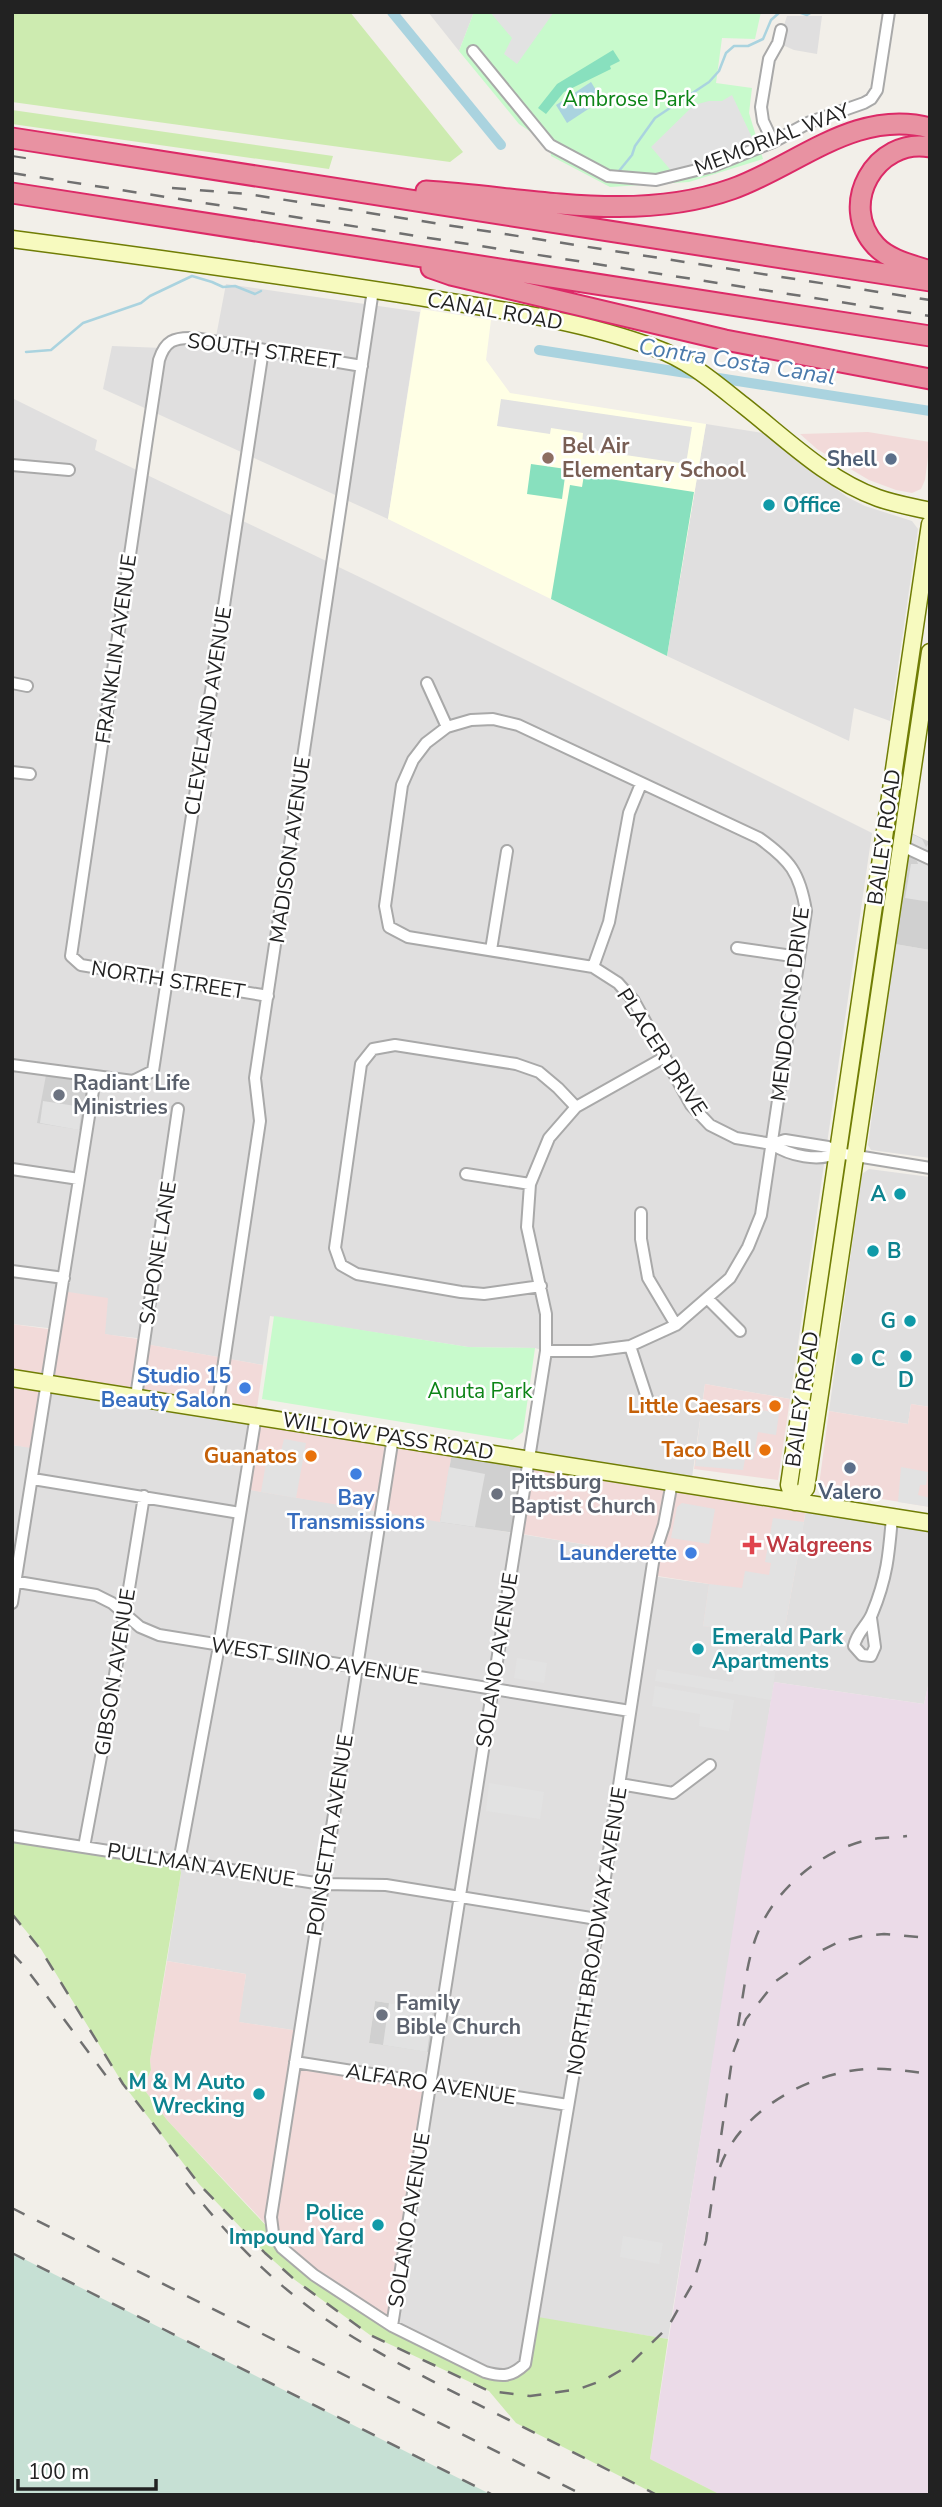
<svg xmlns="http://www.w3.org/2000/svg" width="942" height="2507" font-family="'Nunito Sans',sans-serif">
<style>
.residential{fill:#e0dfdf;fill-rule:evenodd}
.commercial{fill:#f2dad9}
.industrial{fill:#ebdbe8}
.education{fill:#ffffe5}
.religious{fill:#d0d0d0}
.grass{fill:#cdebb0}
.wetland{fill:#c6e0d4}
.park{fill:#c8facc}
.pitch{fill:#88e0be}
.parking{fill:#e2e2e2}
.water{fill:#aad3df}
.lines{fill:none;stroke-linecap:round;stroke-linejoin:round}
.stream{stroke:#aad3df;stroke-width:2.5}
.canal{stroke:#aad3df;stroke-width:10}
.street-casing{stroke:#a9a9a9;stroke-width:14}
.secondary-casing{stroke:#707d05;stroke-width:19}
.highway-casing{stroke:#dc2a67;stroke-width:23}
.street{stroke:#fff;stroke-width:10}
.secondary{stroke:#f7fabf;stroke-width:16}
.highway{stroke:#e892a2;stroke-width:19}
.tram{stroke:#707070;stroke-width:2}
.rail{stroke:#707070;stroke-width:2.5;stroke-dasharray:14 14;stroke-linecap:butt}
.education-dot{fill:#8d6e63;stroke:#fff;stroke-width:2.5}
.service-dot{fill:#5c6f8a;stroke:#fff;stroke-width:2.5}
.culture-dot{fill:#0f9aa8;stroke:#fff;stroke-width:2.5}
.worship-dot{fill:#6b7280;stroke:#fff;stroke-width:2.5}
.shop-dot{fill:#3f7fe0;stroke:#fff;stroke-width:2.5}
.food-dot{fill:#e8710a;stroke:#fff;stroke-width:2.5}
.health-dot{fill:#e0444e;stroke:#fff;stroke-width:2.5}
.labels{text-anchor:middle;stroke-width:5;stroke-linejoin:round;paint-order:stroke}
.park-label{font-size:21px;fill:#0c8416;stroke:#fff}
.street-label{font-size:21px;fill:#222;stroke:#fff}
.education-label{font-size:21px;font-weight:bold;fill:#785e54;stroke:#fff;text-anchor:start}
.service-label{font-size:21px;font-weight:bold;fill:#4e5e75;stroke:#fff;text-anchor:end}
.culture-label{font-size:21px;font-weight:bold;fill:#0d838f;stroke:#fff;text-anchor:start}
.worship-label{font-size:21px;font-weight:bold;fill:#5b616d;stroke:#fff;text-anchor:start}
.shop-label{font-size:21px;font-weight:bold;fill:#366cbe;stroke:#fff;text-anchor:end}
.food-label{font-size:21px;font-weight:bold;fill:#c56008;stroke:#fff;text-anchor:end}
.health-label{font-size:21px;font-weight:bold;fill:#be3a42;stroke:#fff;text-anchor:start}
.water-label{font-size:23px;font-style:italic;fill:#4a7aab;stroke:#fff}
</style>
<rect width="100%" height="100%" fill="#f2efe9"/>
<path class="residential" d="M428,12H474L459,51Z
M787,16H822L817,54L794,50L778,43Z
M226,284L420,312L388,519L103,389L112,346L163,348L167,343L215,342Z
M12,398L97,440L95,450L374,584L872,833L790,1399L705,1384L691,1485L528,1459L545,1351L535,1348L468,1347L270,1316L263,1365L144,1344L145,1339L12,1324Z
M706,424L763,433L847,497L865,506L912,521L918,529L890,721L854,708L849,741L667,656Z
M895,944L930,950V1158L871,1150L868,1145Z
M869,1169L930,1177V1407L911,1404L908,1424L829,1411L862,1174Z
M49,1383L256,1415L245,1489L654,1556L652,1576L709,1584L783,1638L807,1504L930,1523V1677L924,1704L774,1682L668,2339L533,2317L525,2364L500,2376L392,2326L295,2062L299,2031L238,2022L246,1974L167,1961L181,1873L179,1862L12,1836V1445L37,1448ZM375,2001L441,2011L434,2053L369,2043Z"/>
<path class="commercial" d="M868,432L930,442L925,480L921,489L912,493L896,490L869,480L817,449L800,434Z
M62,1291L108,1298L105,1334L145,1340V1344L263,1365L256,1415L453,1447L440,1522L244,1489L256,1416L49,1383L37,1449L12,1445V1324L55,1330Z
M705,1384L790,1399L778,1480L694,1469Z
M911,1404L930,1407V1507L822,1489L819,1485L829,1411L908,1424Z
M528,1459L807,1504L783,1638L703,1626L709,1584L651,1575L654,1556L516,1533Z
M167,1961L246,1974L239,2022L300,2031L295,2062L430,2083L392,2326L314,2275L167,2120L143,2088L151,2070L150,2060Z"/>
<path class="industrial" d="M930,1677V2495H721L650,2459L743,1864L774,1682L924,1704Z"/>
<path class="education" d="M421,309L491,320L486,360L510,393L706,424L667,656L388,519Z"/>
<path class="religious" d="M911,833L930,842V950L895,944Z
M47,1070L95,1078L87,1131L37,1123Z
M453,1447L528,1459L516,1533L440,1522Z
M375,2001L441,2011L434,2053L369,2043Z"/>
<path class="grass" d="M12,12H350L463,152L450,162L12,102Z
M12,110L333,156L329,169L12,124Z
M12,1836L179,1862L181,1873L150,2060L151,2070L143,2088L167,2120L273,2233L282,2248L392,2326L500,2376L525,2364L532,2316L668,2339L650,2459L721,2495H657L516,2423L489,2391L370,2335L295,2280L265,2253L199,2184L123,2084L41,1949L12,1914Z"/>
<path class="wetland" d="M12,2253L492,2495H12Z"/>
<path class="park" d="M474,12H761L755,39L722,38L716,83L752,88L749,113L763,159L689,182L610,187L551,156L550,145L519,124L459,51Z
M274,1316L468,1347L535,1348L523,1432L512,1440L262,1399Z"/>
<path class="pitch" d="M613,50L620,61L610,66L611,69L564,92L546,114L538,108L557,84Z
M531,464L566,469L562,499L527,494Z
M584,475L694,492L667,656L551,599L570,485L582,487Z"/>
<path class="parking" d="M490,12H554L517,64L504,54L512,38Z
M732,95L755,144L689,173L674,174L651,147L694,105L709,101H722Z
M501,399L692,427L686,464L585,449L582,445L583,433L551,428L550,434L497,426Z
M912,834L922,839L926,847L930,842V902L905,898L911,864H918L917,861L908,855Z
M43,1101L82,1107L79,1130L40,1123Z
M708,1401L779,1413L776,1435L758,1432L753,1460L745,1459L743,1470L695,1466L702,1402Z
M284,1439L306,1443L296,1498L261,1492L267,1457L279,1459Z
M449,1467L485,1474L475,1527L440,1522Z
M901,1467L928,1472L926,1485H920L918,1495L930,1498V1507L898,1502Z
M682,1503L715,1509L709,1544L671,1538L677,1507Z
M773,1518L804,1522L783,1638L703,1626L709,1584L742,1588L745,1571L769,1575L771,1563L765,1562Z
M740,1636L780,1642L771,1700L655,1681L657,1669L733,1682Z
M517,1658L547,1663L544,1683L514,1678Z
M655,1686L734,1700L729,1731L699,1726L700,1714L652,1706Z
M489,1783L544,1792L540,1819L486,1811Z
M389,2003L433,2010L427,2052L383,2045Z
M623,2236L663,2243L659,2264L620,2257Z"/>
<path class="water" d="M591,82L602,100L567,123L556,105Z"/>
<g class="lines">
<path class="stream" d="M798,12L807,15L812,12
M619,171L632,155L635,146L655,118L709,82L719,71L726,53L734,46H748L763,39L771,20L780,12
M26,352L51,350L83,323L141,303L150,296L192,276L212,282L223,287L235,286L255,294L261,291"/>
<path class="canal" d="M392,12L501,145
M539,350L930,411"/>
<g class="street-casing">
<path id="street" d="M473,51L550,145L608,176L656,180L713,166L773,142L810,122L864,103L871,99L877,90L889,12
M773,142L763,121L761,107L769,59L778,43L781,30
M12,465L69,470
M12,683L27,686
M427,683L447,727
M12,772L30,774
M900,845L930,859
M737,948L799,957
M491,950L507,851
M593,967L609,922L629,813L641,784
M268,996L81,965L71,956L147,439L159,360C165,341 174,337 194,338L362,366
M12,1065L133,1081L153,1071L263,350
M772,1144C790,1156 818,1162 838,1153
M12,1169L79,1179
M466,1174L530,1184
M641,1213V1239L648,1278L676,1325
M12,1271L64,1278
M541,1286L484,1294L461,1292L357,1274L341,1265L335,1248L361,1064L373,1049L395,1045L516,1064L539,1072L558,1088L576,1107
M708,1299L740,1331
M630,1346L647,1398
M546,1351H591L630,1346L676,1325L730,1278L748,1247L761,1215L806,911C800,873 790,860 759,838L518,725L493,719L471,720L447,727L426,743L413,760L402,785L385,906L389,927L408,937L593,967L618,983L634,1001L691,1105L710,1125L736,1138L772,1144L785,1140L828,1147L838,1153L930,1168
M136,1397L178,1109
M217,1409L260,1121L255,1078L373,290
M393,1437L271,2217L273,2233L282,2248L314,2275L392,2326L485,2372C503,2377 511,2377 525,2364L589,1982L654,1556L664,1525L672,1482
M33,1479L240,1513
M12,1581L96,1595L112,1603L140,1627L159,1635L630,1711
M12,1603L95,1078
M871,1618L875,1647L871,1656L862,1655L854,1646C857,1632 867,1626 872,1614C887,1578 889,1554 892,1517
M620,1784L673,1793L710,1765
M12,1836L322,1884L386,1885L597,1919
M84,1847L106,1730L144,1496
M179,1862L219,1646L256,1415
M295,2062L568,2105
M392,2326L546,1351V1314L527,1227L530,1184L549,1138L576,1107L665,1057"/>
</g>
<g class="secondary-casing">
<path id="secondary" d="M12,239C142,256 272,274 401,294C486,308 574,318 655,348C689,360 715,383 743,405C785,438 827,480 878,498C895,504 913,507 930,511
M12,1378L930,1523
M795,1502L789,1485L930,524
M795,1502L806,1488L930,652"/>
</g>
<g class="highway-casing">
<path id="highway" d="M12,138L930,281
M930,147C876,137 837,205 876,246C889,260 912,265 930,271
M426,191C526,197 634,224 732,189C797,166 856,108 930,128
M12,193L930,336
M431,268L451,275L725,340L930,379"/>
</g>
<use href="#street" class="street"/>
<use href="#secondary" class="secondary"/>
<use href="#highway" class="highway"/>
<path class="tram" d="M12,156L25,158"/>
<path class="rail" d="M12,173L930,316
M172,188L247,194L930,300
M12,1914L41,1950L123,2084L199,2184L265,2253L295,2280L370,2335L489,2391L530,2396L579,2389L604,2380L628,2366L668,2327L693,2283L706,2241L733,2053L746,2019L776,1981L814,1954L839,1942L862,1936L884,1934L930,1938
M12,1953L25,1967L113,2085
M738,2026C743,1997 746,1967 755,1940C771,1893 816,1854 863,1841C877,1837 893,1838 907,1836
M720,2167C740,2111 807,2074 865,2069C887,2068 908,2071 930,2074
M186,2183C220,2226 257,2267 301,2301C353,2342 413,2371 471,2401C533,2432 595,2463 657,2495
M12,2208L583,2495
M12,2253L493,2495"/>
</g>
<circle class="education-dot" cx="548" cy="458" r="7"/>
<g class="service-dot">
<circle cx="891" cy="459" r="7"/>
<circle cx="850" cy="1468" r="7"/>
</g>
<g class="culture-dot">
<circle cx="769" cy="505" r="7"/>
<circle cx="900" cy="1194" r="7"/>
<circle cx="873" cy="1251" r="7"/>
<circle cx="910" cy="1321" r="7"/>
<circle cx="906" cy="1356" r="7"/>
<circle cx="857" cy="1359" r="7"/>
<circle cx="698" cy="1649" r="7"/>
<circle cx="259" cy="2094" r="7"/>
<circle cx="378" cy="2225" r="7"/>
</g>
<g class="worship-dot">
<circle cx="59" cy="1095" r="7"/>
<circle cx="497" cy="1494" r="7"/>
<circle cx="382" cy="2015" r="7"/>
</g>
<g class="shop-dot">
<circle cx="245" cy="1388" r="7"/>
<circle cx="356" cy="1474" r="7"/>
<circle cx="691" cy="1553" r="7"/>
</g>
<g class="food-dot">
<circle cx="775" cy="1406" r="7"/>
<circle cx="765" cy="1450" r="7"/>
<circle cx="311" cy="1456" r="7"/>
</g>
<path class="health-dot" d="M748.5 1534.5h7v7h7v7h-7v7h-7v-7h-7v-7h7z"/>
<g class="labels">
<g class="park-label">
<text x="629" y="106">Ambrose Park</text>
<text x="480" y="1398">Anuta Park</text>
</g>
<g class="street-label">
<text transform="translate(772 139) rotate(-21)" y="7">MEMORIAL WAY</text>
<text transform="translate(495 311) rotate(10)" y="7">CANAL ROAD</text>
<text transform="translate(264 351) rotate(8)" y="7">SOUTH STREET</text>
<text transform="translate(116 649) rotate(-82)" y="7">FRANKLIN AVENUE</text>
<text transform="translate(208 711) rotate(-81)" y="7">CLEVELAND AVENUE</text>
<text transform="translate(884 837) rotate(-82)" y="7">BAILEY ROAD</text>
<text transform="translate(290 850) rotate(-82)" y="7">MADISON AVENUE</text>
<text transform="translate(168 980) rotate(9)" y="7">NORTH STREET</text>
<text transform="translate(790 1004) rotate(-83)" y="7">MENDOCINO DRIVE</text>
<text transform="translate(662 1052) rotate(57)" y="7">PLACER DRIVE</text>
<text transform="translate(158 1253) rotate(-81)" y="7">SAPONE LANE</text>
<text transform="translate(802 1399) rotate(-82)" y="7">BAILEY ROAD</text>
<text transform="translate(388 1436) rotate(9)" y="7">WILLOW PASS ROAD</text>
<text transform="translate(497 1660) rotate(-81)" y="7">SOLANO AVENUE</text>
<text transform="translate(315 1661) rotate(9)" y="7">WEST SIINO AVENUE</text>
<text transform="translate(115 1672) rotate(-81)" y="7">GIBSON AVENUE</text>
<text transform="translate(330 1835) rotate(-81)" y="7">POINSETTA AVENUE</text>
<text transform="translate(201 1865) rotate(9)" y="7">PULLMAN AVENUE</text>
<text transform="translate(597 1931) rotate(-81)" y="7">NORTH BROADWAY AVENUE</text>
<text transform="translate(431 2084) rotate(9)" y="7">ALFARO AVENUE</text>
<text transform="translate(409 2220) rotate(-81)" y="7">SOLANO AVENUE</text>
</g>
<g class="education-label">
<text x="562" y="453">Bel Air<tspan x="562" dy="24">Elementary School</tspan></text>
</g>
<g class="service-label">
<text x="877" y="466">Shell</text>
<text x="850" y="1499" text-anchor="middle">Valero</text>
</g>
<g class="culture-label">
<text x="783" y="512">Office</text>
<text x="886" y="1201" text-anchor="end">A</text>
<text x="887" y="1258">B</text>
<text x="896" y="1328" text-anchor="end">G</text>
<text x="871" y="1366">C</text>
<text x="906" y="1387" text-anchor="middle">D</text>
<text x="712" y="1644">Emerald Park<tspan x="712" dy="24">Apartments</tspan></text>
<text x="245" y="2089" text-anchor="end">M &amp; M Auto<tspan x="245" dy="24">Wrecking</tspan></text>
<text x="364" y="2220" text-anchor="end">Police<tspan x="364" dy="24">Impound Yard</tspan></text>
</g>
<g class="worship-label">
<text x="73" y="1090">Radiant Life<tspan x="73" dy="24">Ministries</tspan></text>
<text x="511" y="1489">Pittsburg<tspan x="511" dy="24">Baptist Church</tspan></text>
<text x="396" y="2010">Family<tspan x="396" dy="24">Bible Church</tspan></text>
</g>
<g class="shop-label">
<text x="231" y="1383">Studio 15<tspan x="231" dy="24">Beauty Salon</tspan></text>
<text x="356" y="1505" text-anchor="middle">Bay<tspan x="356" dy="24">Transmissions</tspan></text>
<text x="677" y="1560">Launderette</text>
</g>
<g class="food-label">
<text x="761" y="1413">Little Caesars</text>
<text x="751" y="1457">Taco Bell</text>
<text x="297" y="1463">Guanatos</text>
</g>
<g class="health-label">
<text x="766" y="1552">Walgreens</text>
</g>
<g class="water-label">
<text transform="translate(737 361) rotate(9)" y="8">Contra Costa Canal</text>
</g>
</g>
<rect width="942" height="2507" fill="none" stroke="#222222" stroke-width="28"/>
<path d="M18 2479v10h138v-10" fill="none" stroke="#222222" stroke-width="3.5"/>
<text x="28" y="2479" font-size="21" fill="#222222" stroke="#ffffff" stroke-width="5" paint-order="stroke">100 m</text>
</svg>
